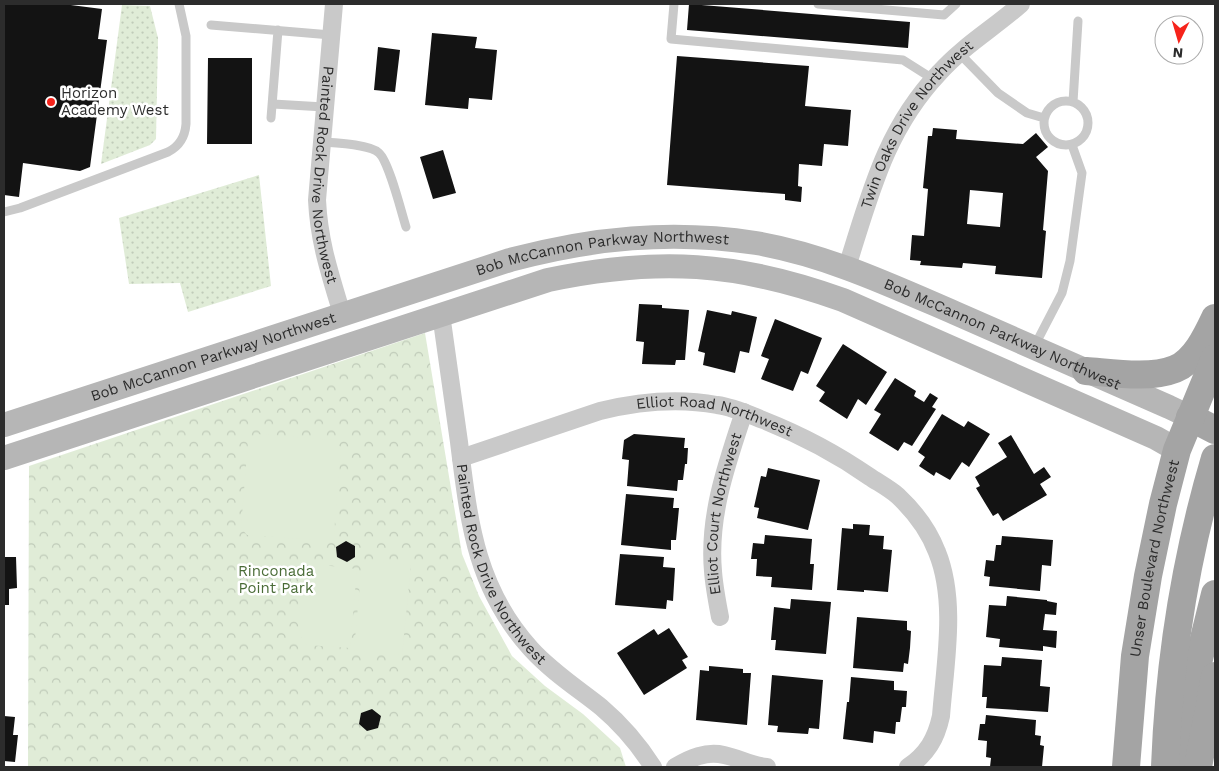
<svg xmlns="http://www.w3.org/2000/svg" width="1219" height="771" font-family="'Work Sans',sans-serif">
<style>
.grass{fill:url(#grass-dots)}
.forest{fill:url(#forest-crowns)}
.pitch{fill:#e0ecd7}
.building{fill:#131313;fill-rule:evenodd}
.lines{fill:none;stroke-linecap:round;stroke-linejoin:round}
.lane{stroke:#c9c9c9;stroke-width:9}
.street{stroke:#c9c9c9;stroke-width:18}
.secondary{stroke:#b6b6b6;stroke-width:24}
.primary{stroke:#a4a4a4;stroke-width:28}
.poi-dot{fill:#f6231b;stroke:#fff;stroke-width:2}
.labels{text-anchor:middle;stroke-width:5;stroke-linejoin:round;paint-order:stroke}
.poi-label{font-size:15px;fill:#2c2c2c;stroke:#fff;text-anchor:start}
.street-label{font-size:15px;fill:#2c2c2c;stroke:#fff}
.park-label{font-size:15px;fill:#496b36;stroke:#fff}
</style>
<defs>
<pattern id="grass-dots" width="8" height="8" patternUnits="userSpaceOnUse" patternTransform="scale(1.25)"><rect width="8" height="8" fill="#e0ecd7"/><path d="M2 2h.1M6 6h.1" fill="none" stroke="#c0cbb9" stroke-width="1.8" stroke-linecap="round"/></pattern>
<pattern id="forest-crowns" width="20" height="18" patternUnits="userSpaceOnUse" patternTransform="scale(1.25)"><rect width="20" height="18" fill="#e0ecd7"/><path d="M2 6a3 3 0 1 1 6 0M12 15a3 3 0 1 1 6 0" fill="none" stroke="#c0cbb9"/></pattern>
</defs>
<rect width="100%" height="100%" fill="#fff"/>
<path class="grass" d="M122,5L150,6L158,38L156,139L150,145L101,164Z
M259,175L271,286L188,312L180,283L129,284L119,218Z"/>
<path class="forest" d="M425,333L462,554L479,596L512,656L545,686L583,714L620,748L626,767H28L29,466Z"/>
<path class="pitch" d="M256,434L335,440L341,448L334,534L327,541L247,535L241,528L248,441Z
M362,561L411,565L402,655L354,650Z
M313,564L357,569L350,648L307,645C288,626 306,587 313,564Z"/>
<path class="building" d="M4,4H63L102,9L98,39L107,40L90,167L80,171L23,163L19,197L4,195Z
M689,4L910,22L908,48L687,30Z
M432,33L477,37L475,48L497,50L492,100L469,98L468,109L425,105Z
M378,47L400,50L395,92L374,90Z
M677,56L809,66L805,106L851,110L848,146L824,144L822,166L799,164L798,186L802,187L801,202L785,200V194L667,185Z
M208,58H252V144H207Z
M933,128L957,130L956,139L1023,144L1036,133L1048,147L1036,157L1048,171L1043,230L1046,231L1042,278L995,274L996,266L963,263L962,268L920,265L921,261L910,260L912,235L924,236L928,189L923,188L928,136H932ZM970,190L1003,193L1000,227L967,224Z
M443,150L456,193L433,199L420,157Z
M639,304L662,305V308L689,310L685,360H676L675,365L642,364L644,342L636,341Z
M707,310L731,315L732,311L757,317L749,353L740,351L735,373L703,365L705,353L698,351Z
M775,319L822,338L808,374L801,371L793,391L761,379L769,359L761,356Z
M843,344L887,372L866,405L858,399L847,419L819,401L825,392L816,386Z
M895,378L916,391L914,396L924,402L930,393L938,398L932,407L936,409L912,446L904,442L898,451L869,433L881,414L874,410Z
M942,414L964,427L968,421L990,434L969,467L962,462L950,480L936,472L934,476L919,466L925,457L918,452Z
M634,434L685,438L684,448H688L687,464H685L683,480H678L677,491L627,486L629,460L622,459L624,440Z
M1011,435L1034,474L1044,467L1051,477L1040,484L1047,495L1003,521L998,513L993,516L985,503L976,488L980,486L975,477L1007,457L998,443Z
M768,468L820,480L808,530L757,518L759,508L754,507L761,476L766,477Z
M626,494L674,498L673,508H679L676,540H671V550L621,545Z
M853,524L870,525L869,535L884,536L883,549L892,550L888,592L864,590V592L837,590L842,528L853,529Z
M765,535L812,539L810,564H814L812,590L771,587L772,577L756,576L757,559H751L753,543L764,544Z
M1002,536L1053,540L1051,566L1042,565L1040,591L989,586L990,577L984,576L986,560L994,561L996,545H1001Z
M346,541L355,546V557L347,562L337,557L336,547Z
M620,554L664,557L663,567L675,568L673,601L667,600L666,609L615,605Z
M4,557H16L17,588L9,589V605H4Z
M1007,596L1047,600V601L1057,603L1056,615L1045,614L1043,630L1057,631L1056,648L1043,646V651L999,647L1000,639L986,637L989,605L1006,606Z
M791,599L831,602L826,654L775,650L776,640H771L774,607L790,609Z
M857,617L907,621V630L911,631L910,648L908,664L904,663L903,672L853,668Z
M669,628L688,657L682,660L687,668L644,695L617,653L654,629L658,635Z
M1002,657L1042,660L1040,686L1050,687L1048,712L986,708L987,697H982L984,665L1001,666Z
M709,666L743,669V673H751L747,725L696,720L700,670L709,671Z
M772,675L823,680L819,729L809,728L808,734L777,732L778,726L768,725Z
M851,677L894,681V690L907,691L906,707H902L900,722H896L895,734L874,731L873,743L843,739L847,702H849Z
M372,709L381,716L378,728L367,731L359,724L361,713Z
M986,715L1036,720L1035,735L1041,736L1040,745L1044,746L1042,767H990L991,758L986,757L987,741L978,740L980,724H985Z
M4,716L15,717L13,735H18L15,762L4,761Z"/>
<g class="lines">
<path class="lane" d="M674,4L671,39L903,60L933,79
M818,4L944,15L956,4
M211,25L331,35
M959,53L998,93L1027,113L1044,118
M1044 123a22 22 0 1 1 44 0a22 22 0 1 1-44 0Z
M1073,102L1078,21
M273,104L324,107
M271,118L278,30
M321,142C335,143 369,144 379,153C389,162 401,211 406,227
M4,212L20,208L168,152C180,146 185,137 186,124V36L179,4
M1034,347L1062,293L1070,261L1082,173L1072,145"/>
<g class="street">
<path id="s1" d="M334,4L317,200C319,242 330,274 342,314"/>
<path id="s2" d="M847,267C870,195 885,130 939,73C963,46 994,28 1021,4"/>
<path id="s3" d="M441,314C447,357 453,399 459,442C469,521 475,587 531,649C552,672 577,688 601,707C621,724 639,745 653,767"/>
<path id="s4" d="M461,458L600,411C637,402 679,398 717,405C733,407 748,414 763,420C801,435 837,454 870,477C879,483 890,489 898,496C915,512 929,531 937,552C957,601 945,664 941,716C936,739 927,754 908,767"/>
<path id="s5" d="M720,617C717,601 714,586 713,571C708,516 727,463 744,412"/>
<path d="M675,767C690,758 706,751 724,755C739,758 751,766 767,767"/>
</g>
<g class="secondary">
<path id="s6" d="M4,425L510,260C592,238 671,230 756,243C826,255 890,285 955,313C1026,344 1098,376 1169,407L1190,417"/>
<path d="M4,458L548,280C657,257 738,262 843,300L1156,438L1177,450"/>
</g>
<g class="primary">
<path d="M1086,371C1113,373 1150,379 1175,369C1195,361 1207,335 1215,318"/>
<path d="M1190,417L1215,430"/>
<path d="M1180,761L1196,671L1215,594"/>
<path id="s7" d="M1126,767L1135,656L1148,576L1163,504L1177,450L1215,358"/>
<path d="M1165,767C1169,662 1185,559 1215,458"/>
<path d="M1198,767L1215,676"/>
</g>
</g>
<circle class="poi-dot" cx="51" cy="102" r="5"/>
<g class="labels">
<g class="poi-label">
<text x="61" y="98">Horizon<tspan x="61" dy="17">Academy West</tspan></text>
</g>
<g class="street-label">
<text dy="5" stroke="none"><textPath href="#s2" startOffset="161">Twin Oaks Drive Northwest</textPath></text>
<text dy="5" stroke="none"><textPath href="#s1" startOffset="172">Painted Rock Drive Northwest</textPath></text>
<text dy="5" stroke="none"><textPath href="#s6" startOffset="625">Bob McCannon Parkway Northwest</textPath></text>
<text dy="5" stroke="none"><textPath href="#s6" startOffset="1044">Bob McCannon Parkway Northwest</textPath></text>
<text dy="5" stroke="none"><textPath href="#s6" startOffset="220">Bob McCannon Parkway Northwest</textPath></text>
<text dy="5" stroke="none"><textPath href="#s4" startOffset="264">Elliot Road Northwest</textPath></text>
<text dy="5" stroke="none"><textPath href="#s5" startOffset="105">Elliot Court Northwest</textPath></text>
<text dy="5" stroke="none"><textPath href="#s7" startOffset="211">Unser Boulevard Northwest</textPath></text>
<text dy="5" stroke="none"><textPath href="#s3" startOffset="261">Painted Rock Drive Northwest</textPath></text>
</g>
<g class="park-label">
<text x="276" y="576">Rinconada<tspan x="276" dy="17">Point Park</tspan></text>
</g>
</g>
<rect width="1219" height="771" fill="none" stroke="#2c2c2c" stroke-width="10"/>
<g transform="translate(1179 40) rotate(185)"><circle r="24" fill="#ffffff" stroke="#ababab"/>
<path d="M0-4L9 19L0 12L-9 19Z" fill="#f6231b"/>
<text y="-8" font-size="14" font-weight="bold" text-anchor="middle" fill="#2c2c2c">N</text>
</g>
</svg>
